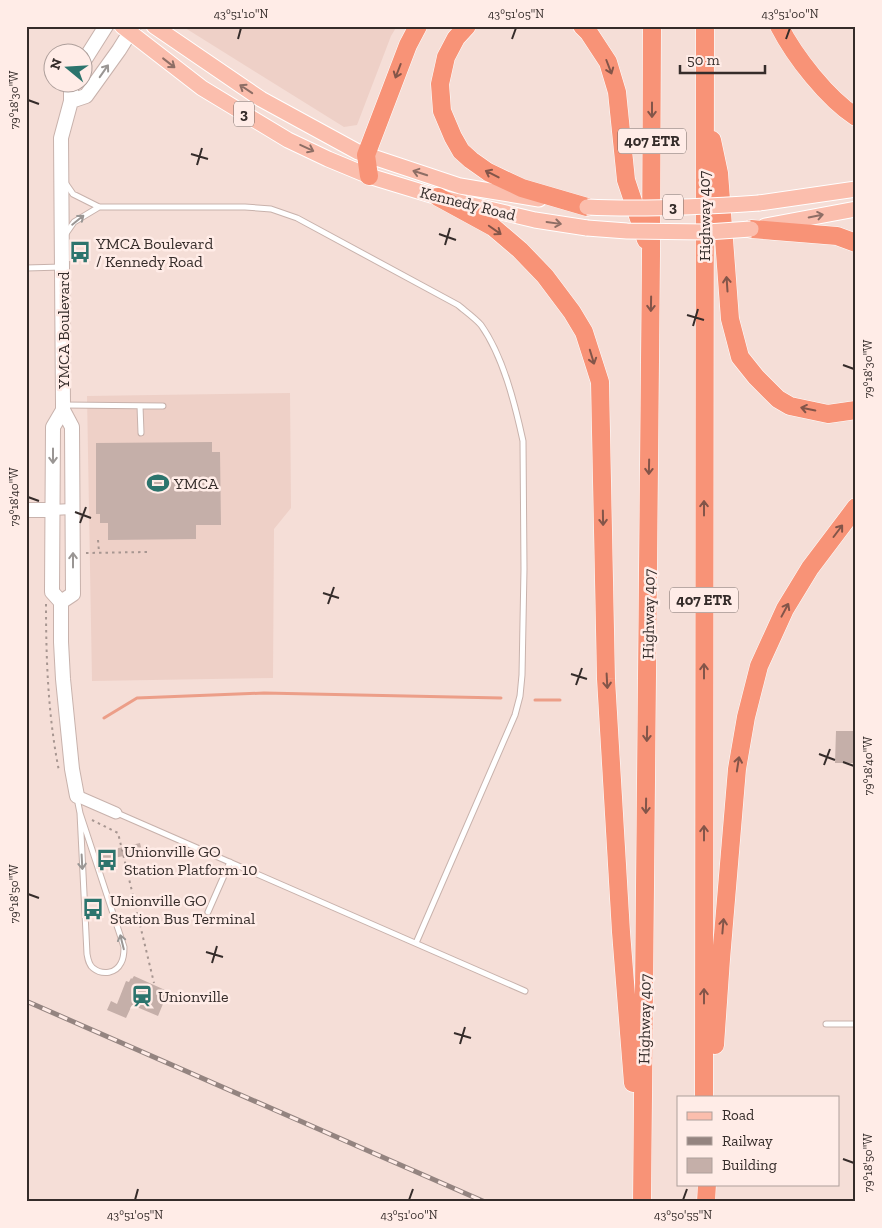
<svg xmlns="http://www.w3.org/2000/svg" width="882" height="1228" font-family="'Zilla Slab',serif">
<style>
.built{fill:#eed0c7}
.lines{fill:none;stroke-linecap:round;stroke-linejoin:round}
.stream{stroke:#ec9e88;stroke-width:3}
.building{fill:#c5afa9}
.service-casing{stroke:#c8b2ac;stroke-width:7}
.minor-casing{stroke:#c8b2ac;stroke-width:12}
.tertiary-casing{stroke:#c8b2ac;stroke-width:13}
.secondary-casing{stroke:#c8b2ac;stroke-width:16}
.primary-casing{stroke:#fff;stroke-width:17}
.motorway-casing{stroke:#fff;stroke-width:19}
.path{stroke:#a79691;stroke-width:2;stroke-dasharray:2.5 4;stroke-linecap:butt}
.service{stroke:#fff;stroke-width:5}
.minor{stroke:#fff;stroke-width:10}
.tertiary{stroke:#fff;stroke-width:11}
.secondary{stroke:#fff;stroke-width:14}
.primary{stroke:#fbbead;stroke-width:15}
.motorway{stroke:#f89377;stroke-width:18}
.rail-casing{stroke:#948480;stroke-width:5}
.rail{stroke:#ffece7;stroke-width:3;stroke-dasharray:9;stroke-linecap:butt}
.primary-bridge-casing{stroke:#fff;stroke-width:17;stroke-linecap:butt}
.primary-bridge{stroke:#fbbead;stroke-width:15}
.oneway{stroke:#8e6e65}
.oneway2{stroke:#835549}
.oneway3{stroke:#9a9694}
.ticks{fill:none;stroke:#352c2a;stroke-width:2}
.labels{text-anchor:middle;stroke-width:5;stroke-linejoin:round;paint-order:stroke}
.shield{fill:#ffece7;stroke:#726663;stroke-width:1}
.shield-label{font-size:15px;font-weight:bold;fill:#352c2a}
.street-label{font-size:16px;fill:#352c2a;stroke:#ffece7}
.poi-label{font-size:16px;fill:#352c2a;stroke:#ffece7;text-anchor:start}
.neatline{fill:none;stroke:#352c2a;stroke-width:2}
.ticks-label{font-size:12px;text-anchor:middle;fill:#352c2a}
</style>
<rect width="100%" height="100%" fill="#f5ded7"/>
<path class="built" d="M182,26H397L391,36L357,125L344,127Z
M290,393L291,508L274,529L273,678L92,681L87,396Z"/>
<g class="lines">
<path class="stream" d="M26,625L27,720
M535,700H560
M104,718L137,698L264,693L501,698"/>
</g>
<path class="building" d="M212,442V452H220L221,525H196V539L108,540V523H100V514H96V443Z
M836,731H856L855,763H835Z
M140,843L142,851L134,854L103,860L102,852Z
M134,976L165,990L163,993L165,994L164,998L165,999L158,1016L132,1005L126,1018L107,1010L111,1001L117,1004L126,981L129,982L131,978L132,979Z"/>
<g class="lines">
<g class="service-casing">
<path id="service" d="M64,181L73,194L99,207H245L271,209L297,218L458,305C465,311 475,318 481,325C503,356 515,404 523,441L524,569L522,675L520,696L515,715L416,943
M65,235L74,222L99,207
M26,268L62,267
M64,405L163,406
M140,406L141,433
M77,798L80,813L87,954C88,960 89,965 93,968C103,976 116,973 121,963C124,958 124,953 124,947L80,813
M117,813L525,991
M208,912L230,862
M826,1024H856"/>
</g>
<g class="minor-casing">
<path id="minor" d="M52,510L72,509"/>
</g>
<g class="tertiary-casing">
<path id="tertiary" d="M77,796L116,813"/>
</g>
<g class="secondary-casing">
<path id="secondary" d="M82,64L106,26
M71,101L86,96L119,50L134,26
M63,410L53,427L52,592L61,602V642L63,679L72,769L77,796
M26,510H52
M61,602L73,594L72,427L63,410V405L61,138L71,101V82"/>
</g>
<g class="primary-casing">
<path id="primary" d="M122,26L202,88L288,140L328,159L369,176L438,197L535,220L587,228
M154,26L261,99L358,152L460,186L539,199
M759,203L856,189
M765,226L856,209"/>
</g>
<g class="motorway-casing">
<path id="motorway" d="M467,26L456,38L446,57L440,84L442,111L453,137L461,151L471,160L488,172L522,188L587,207
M582,26L589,33L608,62L617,92L626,180L646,240
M779,26C795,57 827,98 856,117
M712,140L719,173L730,319L740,357L756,377L778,399L790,406L828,414L856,410
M369,176L366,155L408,45L418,26
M438,197L493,227L520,250L545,276L572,312L584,332L600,382L606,679L621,932L633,1083
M751,229L837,236L856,243
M715,1045L721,959L737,769L746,717L759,666L785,609L810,568L856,507
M704,1097L705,26
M642,1202L651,255L652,26
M706,1202L707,1184"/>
</g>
<path class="path" d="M98,540L99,552
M86,553L148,552
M46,604C46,659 48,716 59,771
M92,820L118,833L154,983"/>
<use href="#service" class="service"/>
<use href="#minor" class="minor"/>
<use href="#tertiary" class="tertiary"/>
<use href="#secondary" class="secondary"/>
<use href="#primary" class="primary"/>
<use href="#motorway" class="motorway"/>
<g class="rail-casing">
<path id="rail" d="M26,1001L485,1202"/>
</g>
<use href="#rail" class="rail"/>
<g class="primary-bridge-casing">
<path id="primary-bridge" d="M587,207C644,210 701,207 759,203
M587,228L627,231L707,232L751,229"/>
</g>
<use href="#primary-bridge" class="primary-bridge"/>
</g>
<defs><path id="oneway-shaft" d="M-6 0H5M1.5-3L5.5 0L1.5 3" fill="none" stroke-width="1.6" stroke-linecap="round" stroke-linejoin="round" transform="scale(1.25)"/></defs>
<g class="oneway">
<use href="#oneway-shaft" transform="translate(169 63) rotate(38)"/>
<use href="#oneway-shaft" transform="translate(246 89) rotate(-146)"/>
<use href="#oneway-shaft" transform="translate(307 148) rotate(25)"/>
<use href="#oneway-shaft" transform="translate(420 173) rotate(-162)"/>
<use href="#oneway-shaft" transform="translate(816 216) rotate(-11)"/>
<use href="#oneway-shaft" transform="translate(554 223) rotate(8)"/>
</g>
<g class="oneway2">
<use href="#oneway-shaft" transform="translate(609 67) rotate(69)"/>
<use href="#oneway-shaft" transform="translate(398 71) rotate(111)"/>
<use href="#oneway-shaft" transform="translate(652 110) rotate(90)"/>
<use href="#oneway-shaft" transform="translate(492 174) rotate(-153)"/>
<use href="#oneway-shaft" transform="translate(495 230) rotate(35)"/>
<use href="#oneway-shaft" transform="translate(727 284) rotate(-94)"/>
<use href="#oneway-shaft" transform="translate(651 304) rotate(91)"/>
<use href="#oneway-shaft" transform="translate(592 357) rotate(73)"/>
<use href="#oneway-shaft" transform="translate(808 409) rotate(-168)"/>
<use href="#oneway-shaft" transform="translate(649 467) rotate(91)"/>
<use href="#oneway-shaft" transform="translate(704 508) rotate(-90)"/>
<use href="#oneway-shaft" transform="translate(603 518) rotate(89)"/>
<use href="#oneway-shaft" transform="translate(838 531) rotate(-53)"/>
<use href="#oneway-shaft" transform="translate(785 610) rotate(-62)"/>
<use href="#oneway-shaft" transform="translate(704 671) rotate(-90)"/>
<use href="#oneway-shaft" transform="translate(607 681) rotate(87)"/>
<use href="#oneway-shaft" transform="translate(647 734) rotate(91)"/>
<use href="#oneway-shaft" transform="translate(738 764) rotate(-81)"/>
<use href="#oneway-shaft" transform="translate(646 806) rotate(91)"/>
<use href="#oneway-shaft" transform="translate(704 833) rotate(-90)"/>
<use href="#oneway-shaft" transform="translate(723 926) rotate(-85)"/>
<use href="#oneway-shaft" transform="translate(704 996) rotate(-90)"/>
</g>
<g class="oneway3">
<use href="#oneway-shaft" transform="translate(104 71) rotate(-55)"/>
<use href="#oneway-shaft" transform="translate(78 220) rotate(-39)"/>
<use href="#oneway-shaft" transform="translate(53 456) rotate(90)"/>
<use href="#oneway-shaft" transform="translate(73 560) rotate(-90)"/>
<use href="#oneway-shaft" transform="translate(82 862) rotate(87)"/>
<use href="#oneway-shaft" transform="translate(122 942) rotate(-104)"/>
</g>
<path class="ticks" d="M238,39L241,28M512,39L516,28M786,39L790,28M28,100L39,104M191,154L208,159M197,165L202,148M439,234L456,240M445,245L450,228M687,315L704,320M693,326L698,309M843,365L854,369M28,497L39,501M75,512L91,518M80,523L86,507M323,593L339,598M328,604L334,587M571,674L587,679M576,685L582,668M819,754L835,760M843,762L854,766M824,765L830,749M28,894L39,898M206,952L223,957M212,963L217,946M454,1033L471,1038M460,1044L465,1027M843,1159L854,1163M135,1200L138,1189M409,1200L413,1189M683,1200L687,1189"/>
<defs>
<g id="bus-bare" transform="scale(1.725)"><path d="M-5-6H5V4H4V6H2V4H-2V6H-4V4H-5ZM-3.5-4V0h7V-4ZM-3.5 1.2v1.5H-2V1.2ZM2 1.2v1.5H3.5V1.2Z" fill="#2c746d" stroke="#ffece7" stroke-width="2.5" paint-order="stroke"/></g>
<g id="stadium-bare" transform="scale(1.725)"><path d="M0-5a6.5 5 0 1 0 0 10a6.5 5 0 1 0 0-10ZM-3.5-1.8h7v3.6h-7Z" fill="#2c746d" stroke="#ffece7" stroke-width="2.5" paint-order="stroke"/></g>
<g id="station-bare" transform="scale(1.725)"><path d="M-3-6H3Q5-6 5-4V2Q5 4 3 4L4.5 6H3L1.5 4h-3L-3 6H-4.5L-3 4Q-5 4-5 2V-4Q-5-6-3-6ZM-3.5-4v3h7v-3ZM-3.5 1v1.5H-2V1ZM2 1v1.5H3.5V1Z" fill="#2c746d" stroke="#ffece7" stroke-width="2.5" paint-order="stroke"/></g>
</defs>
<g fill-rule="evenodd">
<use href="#bus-bare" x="80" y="252"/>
<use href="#stadium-bare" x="158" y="483"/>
<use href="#bus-bare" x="107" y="860"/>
<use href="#bus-bare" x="93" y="909"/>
<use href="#station-bare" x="142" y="996"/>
</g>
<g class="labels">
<g class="shield">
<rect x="234" y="101.5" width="20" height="25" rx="4"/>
<rect x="618" y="128.5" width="68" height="25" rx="4"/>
<rect x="663" y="194.5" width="20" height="25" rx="4"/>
<rect x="670" y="587.5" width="68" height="25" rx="4"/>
</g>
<g class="shield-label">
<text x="244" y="119">3</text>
<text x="652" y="146">407 ETR</text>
<text x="673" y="212">3</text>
<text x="704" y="605">407 ETR</text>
</g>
<g class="street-label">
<text transform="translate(468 203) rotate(14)" y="6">Kennedy Road</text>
<text transform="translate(704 216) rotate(-90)" y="6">Highway 407</text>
<text transform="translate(63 330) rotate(-90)" y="6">YMCA Boulevard</text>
<text transform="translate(648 614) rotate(-89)" y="6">Highway 407</text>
<text transform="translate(644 1019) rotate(-89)" y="6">Highway 407</text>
</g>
<g class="poi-label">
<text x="96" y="249">YMCA Boulevard<tspan x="96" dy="18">/ Kennedy Road</tspan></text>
<text x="174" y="489">YMCA</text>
<text x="124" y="857">Unionville GO<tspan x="124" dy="18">Station Platform 10</tspan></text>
<text x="110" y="906">Unionville GO<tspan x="110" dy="18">Station Bus Terminal</tspan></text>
<text x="158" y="1002">Unionville</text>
</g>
</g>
<rect width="882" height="1228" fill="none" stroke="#ffece7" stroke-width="55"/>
<rect x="677" y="1096" width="162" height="90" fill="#ffece7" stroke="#ae9f9b"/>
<rect x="687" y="1112" width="25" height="8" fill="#fbbead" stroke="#ae9f9b"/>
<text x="722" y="1120" font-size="15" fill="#352c2a">Road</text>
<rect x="687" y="1137" width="25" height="8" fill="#948480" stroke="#ae9f9b"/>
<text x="722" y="1146" font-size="15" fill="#352c2a">Railway</text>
<rect x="687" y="1158" width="25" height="15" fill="#c5afa9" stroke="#ae9f9b"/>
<text x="722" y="1170" font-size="15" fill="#352c2a">Building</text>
<g transform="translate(68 68) rotate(288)"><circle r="24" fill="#ffece7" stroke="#ae9f9b"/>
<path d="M0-4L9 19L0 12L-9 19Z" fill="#2c746d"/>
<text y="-8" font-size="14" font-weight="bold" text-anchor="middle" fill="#352c2a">N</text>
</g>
<path d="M680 65v8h85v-8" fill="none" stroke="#352c2a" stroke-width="2.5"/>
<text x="687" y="65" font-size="15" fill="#352c2a" stroke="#ffece7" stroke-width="4" paint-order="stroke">50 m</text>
<rect x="28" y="28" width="826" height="1172" class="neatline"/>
<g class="ticks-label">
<text x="241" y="18">43°51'10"N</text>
<text x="516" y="18">43°51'05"N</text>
<text x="790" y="18">43°51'00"N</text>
<text transform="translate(14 100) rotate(-90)" y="4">79°18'30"W</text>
<text transform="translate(868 369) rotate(-90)" y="4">79°18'30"W</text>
<text transform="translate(14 497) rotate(-90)" y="4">79°18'40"W</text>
<text transform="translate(868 766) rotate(-90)" y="4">79°18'40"W</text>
<text transform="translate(14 894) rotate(-90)" y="4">79°18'50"W</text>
<text transform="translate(868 1163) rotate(-90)" y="4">79°18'50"W</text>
<text x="135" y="1219">43°51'05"N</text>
<text x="409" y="1219">43°51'00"N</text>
<text x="683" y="1219">43°50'55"N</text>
</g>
</svg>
